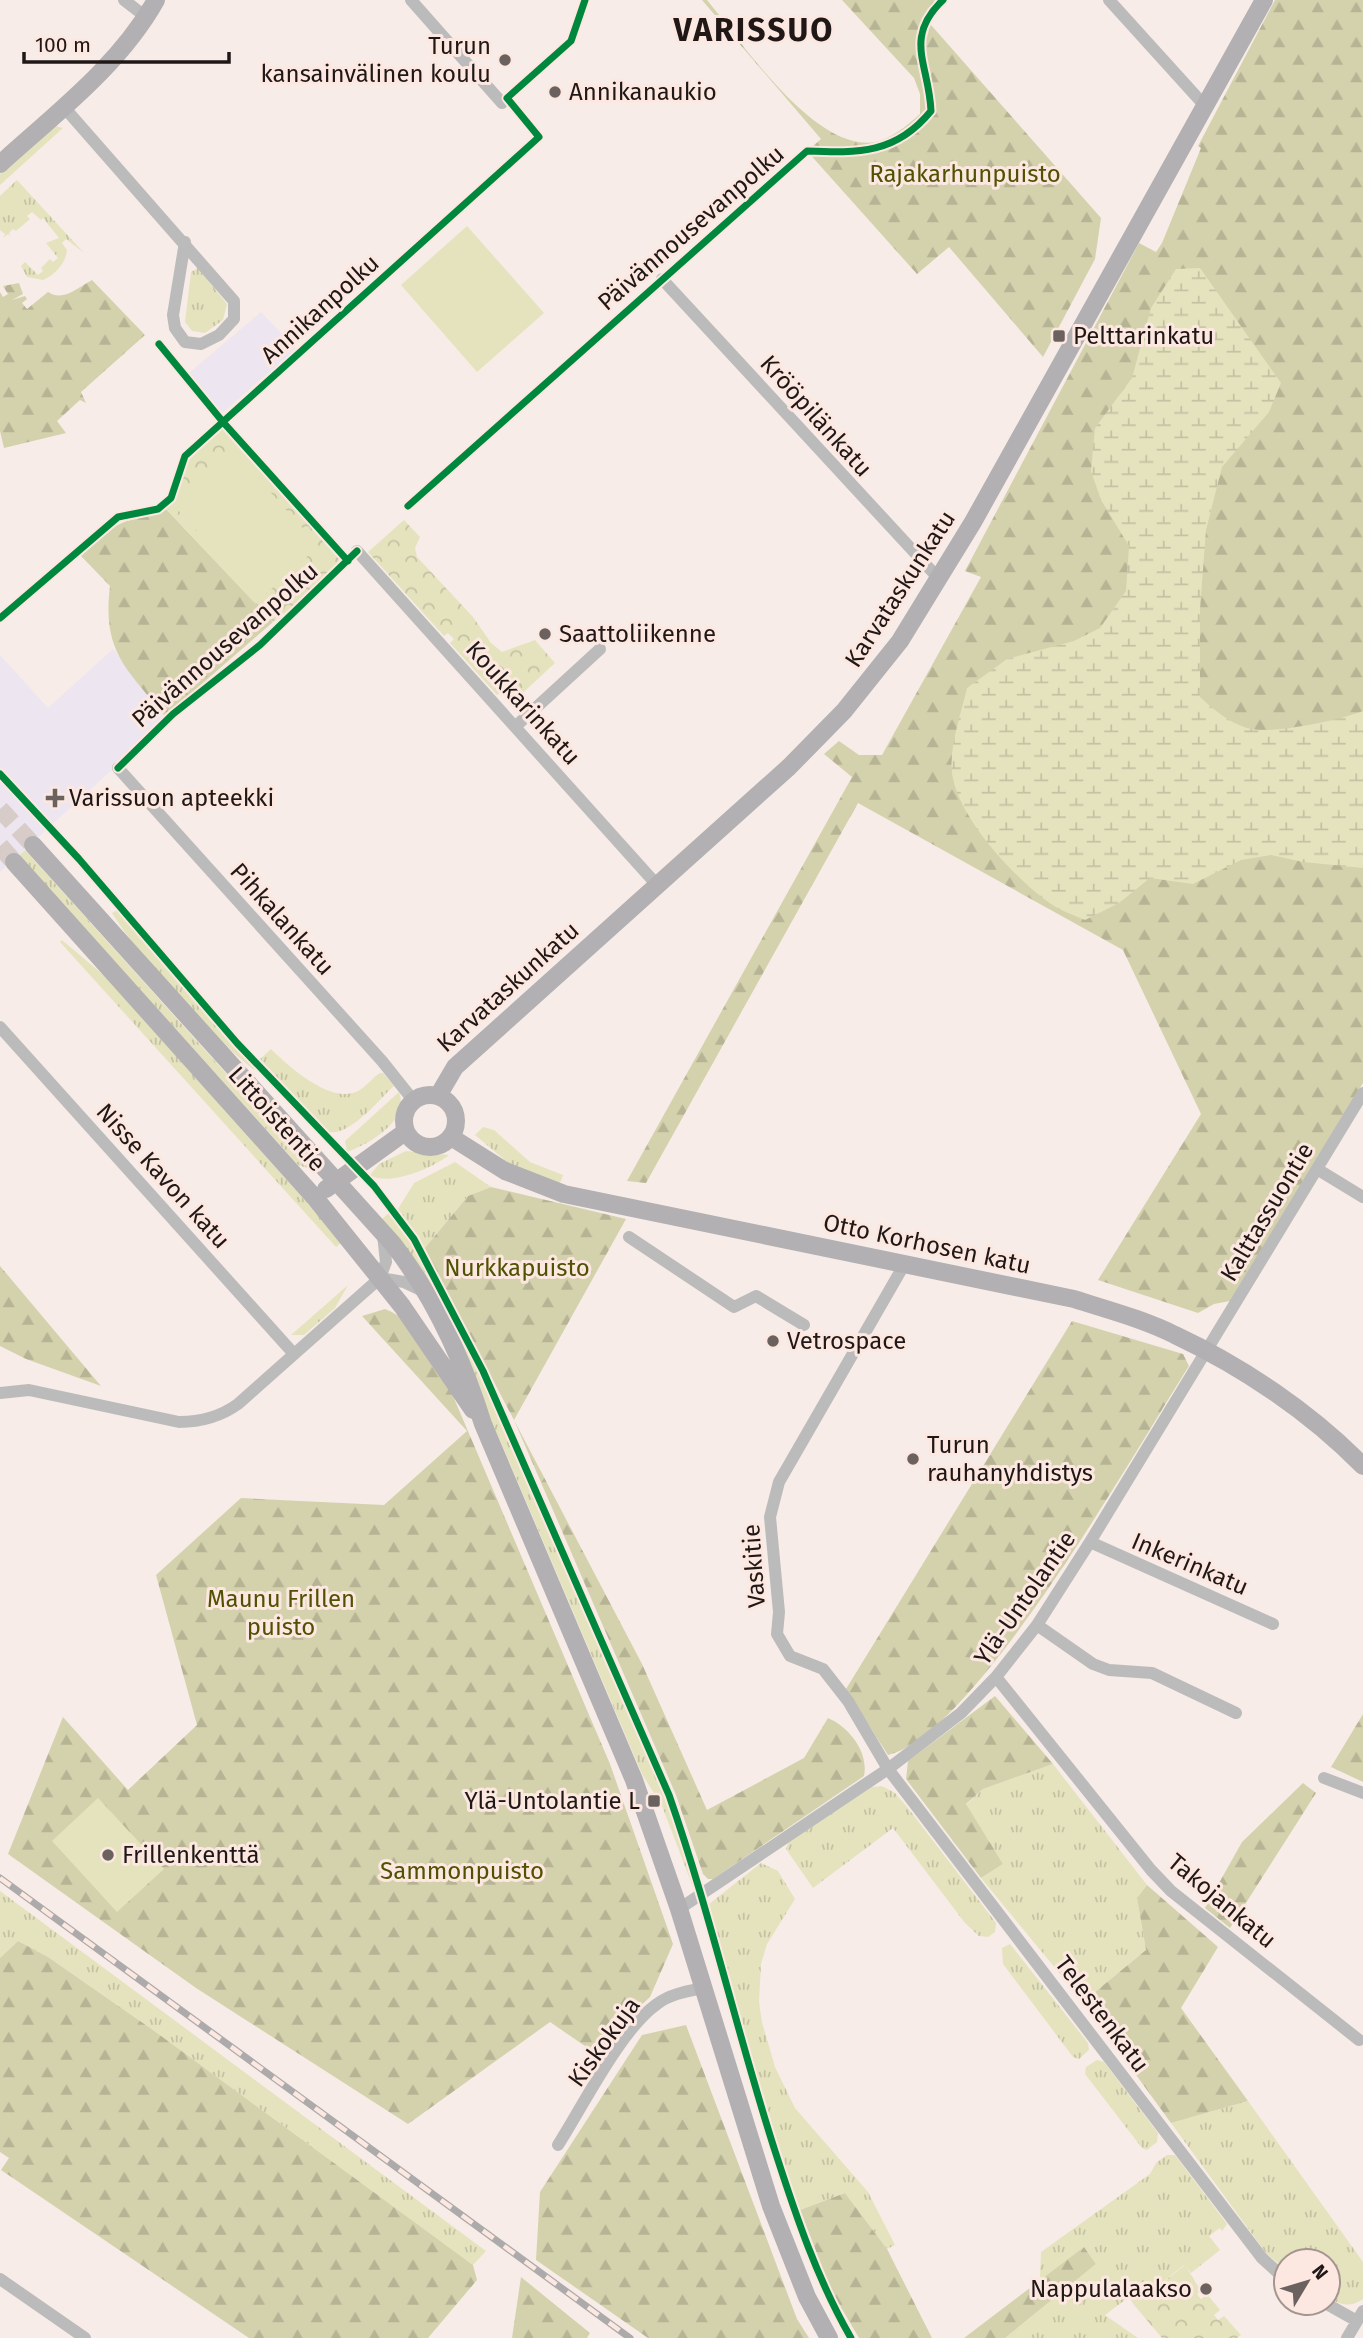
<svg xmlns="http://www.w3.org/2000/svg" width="1363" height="2338" font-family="'Fira Sans',sans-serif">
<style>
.commercial{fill:#ede5ef}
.grass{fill:url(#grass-tufts)}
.forest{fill:url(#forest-firs)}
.wetland{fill:url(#wetland-marsh)}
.park{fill:url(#park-crowns)}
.garden{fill:#e5e3be}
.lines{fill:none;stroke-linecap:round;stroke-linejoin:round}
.secondary-tunnel{stroke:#d7ccc8;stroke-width:18;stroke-dasharray:18 9;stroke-linecap:butt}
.street{stroke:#bcbbbc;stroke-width:12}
.secondary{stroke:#b2b0b2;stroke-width:18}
.rail-casing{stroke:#acaaaa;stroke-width:7}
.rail{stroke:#fde8e1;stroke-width:4.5;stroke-dasharray:13;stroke-linecap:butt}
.cycleway-casing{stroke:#fde8e1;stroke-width:11}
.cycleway{stroke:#00873e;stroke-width:7}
.poi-dot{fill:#6b625f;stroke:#fde8e1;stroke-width:2.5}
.labels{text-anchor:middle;stroke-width:6;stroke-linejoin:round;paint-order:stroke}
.poi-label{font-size:24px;fill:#1f1816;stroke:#fde8e1;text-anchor:start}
.park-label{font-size:24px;fill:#4f5202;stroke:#fde8e1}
.street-label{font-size:24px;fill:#1f1816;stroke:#fde8e1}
.district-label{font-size:32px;font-weight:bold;letter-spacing:2px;fill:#1f1816;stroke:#fde8e1}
</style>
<defs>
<pattern id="grass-tufts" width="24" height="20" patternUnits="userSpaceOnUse" patternTransform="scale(1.75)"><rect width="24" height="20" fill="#e5e3be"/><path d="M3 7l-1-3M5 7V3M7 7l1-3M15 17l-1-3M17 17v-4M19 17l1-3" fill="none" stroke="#c4c2a3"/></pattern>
<pattern id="forest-firs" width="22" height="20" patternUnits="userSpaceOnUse" patternTransform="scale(1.75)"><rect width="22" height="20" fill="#d4d2ad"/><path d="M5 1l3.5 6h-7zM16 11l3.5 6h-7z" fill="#b6b494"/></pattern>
<pattern id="wetland-marsh" width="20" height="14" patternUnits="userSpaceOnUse" patternTransform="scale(1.75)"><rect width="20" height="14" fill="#e5e3be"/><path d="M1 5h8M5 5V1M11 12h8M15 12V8" fill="none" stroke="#c4c2a3"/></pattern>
<pattern id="park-crowns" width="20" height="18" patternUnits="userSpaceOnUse" patternTransform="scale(1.75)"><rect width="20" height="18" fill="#e5e3be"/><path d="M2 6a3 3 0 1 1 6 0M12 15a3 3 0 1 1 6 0" fill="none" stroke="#c4c2a3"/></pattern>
</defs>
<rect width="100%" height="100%" fill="#f7ece7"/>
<path class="commercial" d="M261,312L296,349L222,413L188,374Z
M113,649L165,715L173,714L0,872V655L48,708Z"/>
<path class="grass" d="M55,126L63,128L0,185V174Z
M17,180L84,253L66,239L62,243L67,250C66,263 55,275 43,280L27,277L21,266L25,262L38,275L43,271L41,268L50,259L53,262L58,258L46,243L59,238L43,218L41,220L32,212L27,216L30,219L16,231L13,229L9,233L11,236L8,234L3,238L5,234L0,230V196Z
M198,268L227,304L223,320L205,333L192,331L185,322L191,272Z
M25,850L313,1170L298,1165L19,855Z
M117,910L231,1044L258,1066L254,1070C201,1027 149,971 112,913Z
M62,940L107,978L342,1242L336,1247L60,942Z
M271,1049C289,1067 332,1105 358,1091C366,1087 372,1078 380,1073H383L394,1086C377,1101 348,1140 324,1131L260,1059Z
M399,1092C410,1121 369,1144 347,1152L345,1141Z
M483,1127L494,1130L530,1162L563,1175L561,1181L559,1183L511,1165L475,1135Z
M406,1151L449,1155C433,1168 388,1187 370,1175L379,1164Z
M455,1162L491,1187L468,1196L424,1249L398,1209L414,1183Z
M389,1213L415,1247L480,1373L661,1785L693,1873L696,1886L693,1887L662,1806L642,1774L500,1440L441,1312L382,1219Z
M348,1285L335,1308L304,1335H291Z
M1053,1764L1147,1885L1137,1898L1146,1950L1083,2002L981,1878L1003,1864L966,1805L983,1789Z
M882,1786L895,1793L908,1808L996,1923L995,1932L988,1937L979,1936L965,1923L893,1828L813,1888L786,1849L788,1843L872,1787Z
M761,1863L778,1871L795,1899L767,1944L761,1964L759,2003L762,2022L775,2067L795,2108L868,2192L895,2245L887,2249L845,2193L800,2210C761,2112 731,2008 709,1904Z
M0,1891L486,2251L473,2265L153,2030L48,1957L18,1941L0,1958Z
M1010,1944L1088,2043L1089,2050L1079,2059L1073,2057L1003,1964L1002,1948Z
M1097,2060L1104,2062L1158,2133L1157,2142L1147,2150L1142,2148L1085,2074L1086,2067Z
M1248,2101L1363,2262V2299C1351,2308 1341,2305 1328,2298V2261H1286V2270L1266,2253L1171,2123Z
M1167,2155H1175L1227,2224L1222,2231L1220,2228L1209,2236L1220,2250L1191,2273L1184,2265L1134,2305L1129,2297L1105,2315L1138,2338H1005L1096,2264L1084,2247L1043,2280L1040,2278L1041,2252L1150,2174L1156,2163Z"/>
<path class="forest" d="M702,0H707C741,41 815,153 875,142C891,139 908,125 920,114V94L914,78L842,0H939L924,17L1101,218L1095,259L1043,357L949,247L917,274L807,151L821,139Z
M1275,0H1363V1083L1230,1301L1214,1304L1198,1313L1098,1280L1201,1114L1123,950L858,803L646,1183L627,1181L852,777L824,754L839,741L859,755H882L981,577L965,571L1139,243L1156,252L1162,243L1201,148L1198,146Z
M92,280L145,335L81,392L86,403L80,400L57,421L66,433L4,448L0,431V292L3,297L8,294L3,286L19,283L23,294L12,300L25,296L27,299L22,303L27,309L48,292C63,302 77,288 92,280Z
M166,509L273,622L165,716C126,668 102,652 110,586L81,556C94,544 106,529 122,523C137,516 151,518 166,509Z
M491,1187L626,1219L514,1420L642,1664L707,1810L804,1758L828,1718C849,1727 869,1752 864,1776L713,1879H708L703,1874L676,1795L514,1420L424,1249L468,1196Z
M0,1266L101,1386L26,1359L0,1346Z
M385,1309C420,1322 436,1365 453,1396L610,1764L673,1944L650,1997L621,2024L604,2059L550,2022L408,2124L196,1988L8,1854L63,1717L128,1790L197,1725L156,1575L241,1498L384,1505L467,1431L362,1316Z
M1072,1321L1183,1354L1189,1366C1136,1449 975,1735 888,1755L846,1689Z
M995,1696L1053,1764L983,1789L966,1804L1003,1864L981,1878L906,1779L908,1761Z
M1363,1714V1782L1331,1767Z
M1303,1783L1316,1793L1230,1928L1205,1908L1242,1842Z
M1147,1885L1218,1947L1181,2008L1248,2101L1171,2123L1083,2002L1146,1950L1137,1898Z
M18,1941L48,1957L153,2030L473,2265L477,2280L428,2338H249L1,2170L9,2158L0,2152V1958Z
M686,2025L797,2319L809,2338H648L536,2260L540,2192L642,2035Z
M845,2193L887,2249L932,2338H859L832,2292L800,2210Z
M1084,2247L1096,2264L1005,2338H964Z
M521,2277L590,2333L587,2338H512Z"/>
<path class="wetland" d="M1200,268L1281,383L1269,412L1222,467L1206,530L1200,609V697C1216,712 1238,730 1261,730C1286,731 1340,720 1363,711V868L1303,862L1271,855L1241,860L1193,884L1150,878L1119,903L1085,920C1074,915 1061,911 1051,904C1016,880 957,817 952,773C949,747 961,714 967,688L1007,659L1074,641L1100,628L1126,591L1129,546L1101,500L1091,471L1095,428L1132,378L1151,308L1176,269Z"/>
<path class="park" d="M223,428L340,557C338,576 288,610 273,622L166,509L192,455Z
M404,520L420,537L415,548L417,557L473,617L491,643L502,652L535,640L555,663L514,701L503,689L497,695L450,643L454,639L448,633L444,636L368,552Z
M1185,2265L1201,2291L1197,2294L1201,2299L1207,2294L1220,2310L1214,2315L1218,2320L1224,2316L1241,2335L1237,2338H1162L1134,2305Z"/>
<path class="garden" d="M467,226L544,313L477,372L401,285Z
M237,455L319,546L259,600L177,509Z
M98,1798L164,1869L117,1912L52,1841Z"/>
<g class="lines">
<path class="secondary-tunnel" d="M0,809L33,845
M0,846L14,862"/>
<path class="street" d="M124,0L146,17
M411,0L502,103
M1109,0L1205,106
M63,106L234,301V319L219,335L201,344L185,342L175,328L173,315L185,242
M662,279L940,580
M357,551L657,885
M516,726L600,649
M118,768L382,1061L413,1100
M0,1027L294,1354
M1317,1169L1363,1197
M629,1237L734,1307L756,1296L804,1325
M904,1265L779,1482L770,1517L779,1612L777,1634L790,1656L823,1669L848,1701L888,1769L1262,2258L1286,2280
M380,1278L404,1282L423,1291
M0,1393L29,1390L179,1422C202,1422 220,1417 238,1404L380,1278L386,1262L383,1235
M1090,1542L1273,1624
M1037,1625L1093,1664L1109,1670L1152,1673L1236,1713
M996,1677L1151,1870L1171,1891L1359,2040
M1324,1778L1363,1793
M679,1909L888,1769L961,1713L996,1677L1037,1625L1090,1542L1363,1093
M558,2145C583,2106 621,2029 657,2004C670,1994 688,1991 703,1988
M0,2279L85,2338
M1325,2303L1357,2321
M1347,2338L1363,2311"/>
<path class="secondary" d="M0,164C55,114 119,66 156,0
M33,845L393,1244C434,1297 463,1360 483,1424L634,1780L679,1909L771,2206L807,2297L829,2338
M14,862L316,1199L402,1306L473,1410
M404 1121a26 26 0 1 1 52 0a26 26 0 1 1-52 0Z
M438,1096L455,1067L789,767L844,711L900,641L973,522L1264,0
M451,1137L505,1171L564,1194L1074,1299C1108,1310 1143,1319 1175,1335C1243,1367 1310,1412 1363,1466
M326,1189L405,1132"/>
<g class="rail-casing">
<path id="rail" d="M0,1878L630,2338"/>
</g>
<use href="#rail" class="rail"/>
<g class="cycleway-casing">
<path id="cycleway" d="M159,344L223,422L348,561
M408,506L807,151C859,153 896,154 931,111C929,64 903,38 943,0
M0,618L118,517L158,509L171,498L185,456L539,137L507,98L571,41L585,0
M118,768L173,714L260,645L357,551
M0,774L79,859L237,1043L374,1186L414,1239L483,1371L669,1795C710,1912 737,2033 775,2151C796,2216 817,2279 851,2338"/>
</g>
<use href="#cycleway" class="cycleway"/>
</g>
<g class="poi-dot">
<circle cx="505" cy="60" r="7"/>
<circle cx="555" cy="92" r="7"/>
<rect x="1052" y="329" width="14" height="14" rx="3.5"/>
<circle cx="545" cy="634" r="7"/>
<path d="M51.5 787.5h7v7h7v7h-7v7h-7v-7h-7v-7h7z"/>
<circle cx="773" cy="1341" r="7"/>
<circle cx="913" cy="1459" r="7"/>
<rect x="647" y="1794" width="14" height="14" rx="3.5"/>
<circle cx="108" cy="1855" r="7"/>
<circle cx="1206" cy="2289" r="7"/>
</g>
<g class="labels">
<g class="poi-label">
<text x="491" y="54" text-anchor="end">Turun<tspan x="491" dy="28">kansainvälinen koulu</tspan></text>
<text x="569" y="100">Annikanaukio</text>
<text x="1073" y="344">Pelttarinkatu</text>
<text x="559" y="642">Saattoliikenne</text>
<text x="69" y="806">Varissuon apteekki</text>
<text x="787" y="1349">Vetrospace</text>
<text x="927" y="1453">Turun<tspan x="927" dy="28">rauhanyhdistys</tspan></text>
<text x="640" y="1809" text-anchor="end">Ylä-Untolantie L</text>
<text x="122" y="1863">Frillenkenttä</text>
<text x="1192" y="2297" text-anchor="end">Nappulalaakso</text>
</g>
<g class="park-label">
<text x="965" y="182">Rajakarhunpuisto</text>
<text x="517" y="1276">Nurkkapuisto</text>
<text x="281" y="1607">Maunu Frillen<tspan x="281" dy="28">puisto</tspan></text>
<text x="462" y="1879">Sammonpuisto</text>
</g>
<g class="street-label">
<text transform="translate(691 228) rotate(-41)" y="8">Päivännousevanpolku</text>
<text transform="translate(320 309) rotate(-42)" y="8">Annikanpolku</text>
<text transform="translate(816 416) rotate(48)" y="8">Krööpilänkatu</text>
<text transform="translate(900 589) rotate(-57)" y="8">Karvataskunkatu</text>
<text transform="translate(225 645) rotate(-41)" y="8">Päivännousevanpolku</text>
<text transform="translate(523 703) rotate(48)" y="8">Koukkarinkatu</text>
<text transform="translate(282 919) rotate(48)" y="8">Pihkalankatu</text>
<text transform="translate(508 987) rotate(-42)" y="8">Karvataskunkatu</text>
<text transform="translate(277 1119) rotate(48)" y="8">Littoistentie</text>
<text transform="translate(163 1176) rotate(48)" y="8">Nisse Kavon katu</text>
<text transform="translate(1267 1212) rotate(-59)" y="8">Kalttassuontie</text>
<text transform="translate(927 1244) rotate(12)" y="8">Otto Korhosen katu</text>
<text transform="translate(1190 1564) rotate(23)" y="8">Inkerinkatu</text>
<text transform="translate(754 1566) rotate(-94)" y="8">Vaskitie</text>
<text transform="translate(1025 1598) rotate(-55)" y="8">Ylä-Untolantie</text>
<text transform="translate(1222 1901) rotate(40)" y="8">Takojankatu</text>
<text transform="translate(1102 2014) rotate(53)" y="8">Telestenkatu</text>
<text transform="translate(604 2042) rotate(-54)" y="8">Kiskokuja</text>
</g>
<g class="district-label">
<text x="754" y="41">VARISSUO</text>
</g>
</g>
<g transform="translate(1307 2282) rotate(52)"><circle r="33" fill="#fde8e1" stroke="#a49590" stroke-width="2"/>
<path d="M0-5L12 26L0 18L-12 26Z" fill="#6b625f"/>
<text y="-10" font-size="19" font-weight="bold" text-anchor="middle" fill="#1f1816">N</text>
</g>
<path d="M24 52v10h205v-10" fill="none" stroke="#1f1816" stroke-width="3.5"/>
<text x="35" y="52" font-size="21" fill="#1f1816" stroke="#fde8e1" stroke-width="5" paint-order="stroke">100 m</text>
</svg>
